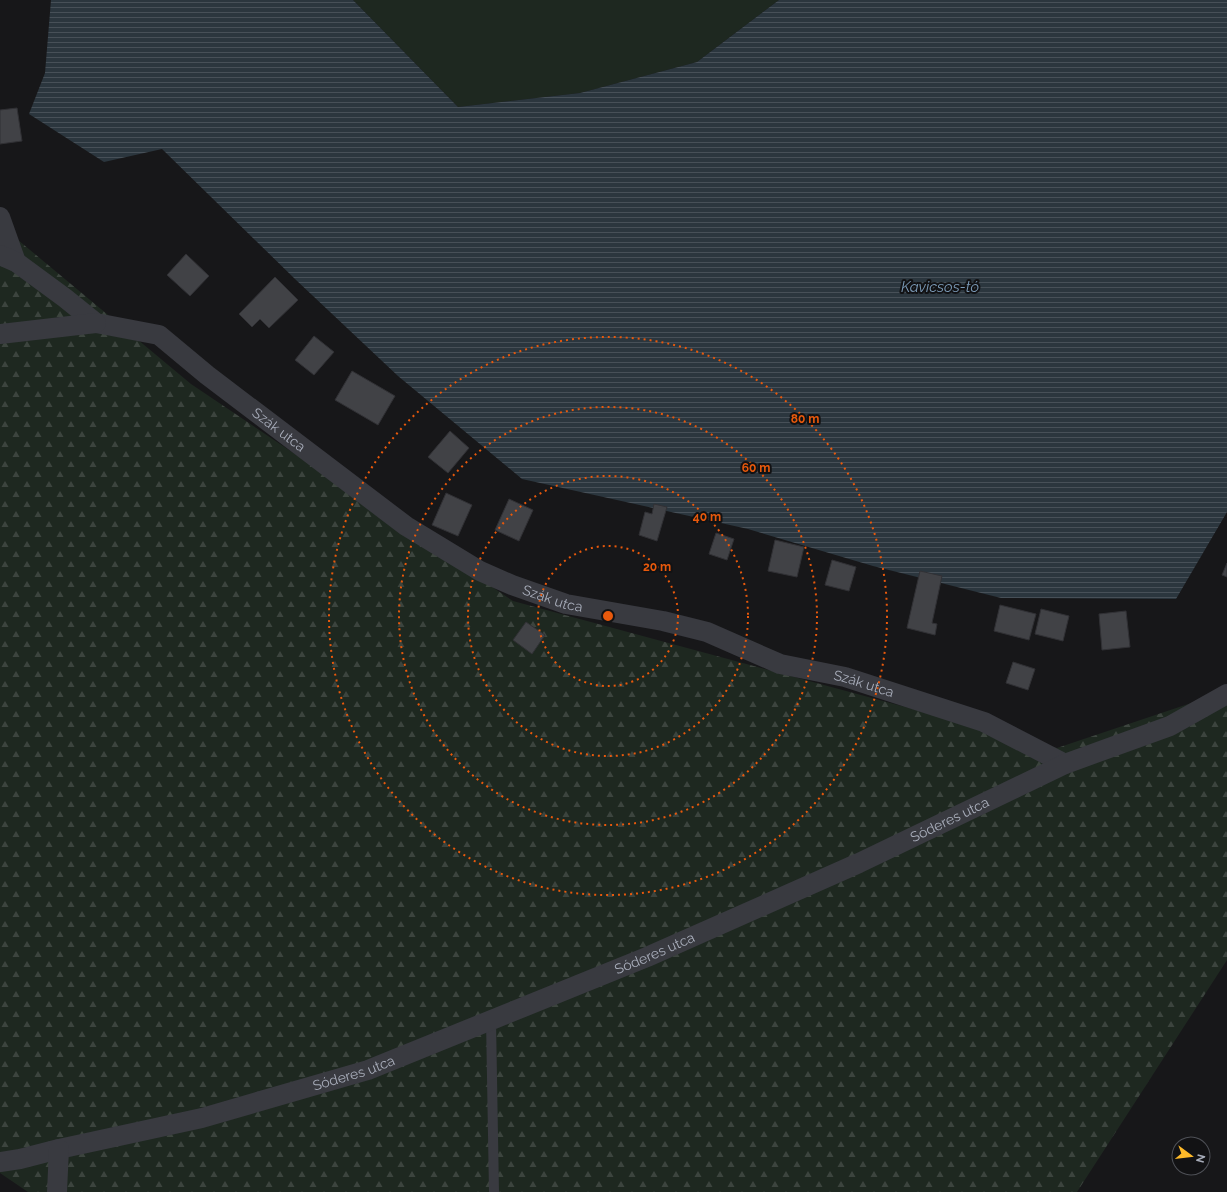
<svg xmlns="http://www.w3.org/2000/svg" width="1227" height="1192" font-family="Raleway,sans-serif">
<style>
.green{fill:#1e2820}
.forest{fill:url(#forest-firs)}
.water{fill:url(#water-rules)}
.building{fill:#414246;stroke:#313135}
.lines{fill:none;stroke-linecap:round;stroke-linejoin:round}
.lane{stroke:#393a40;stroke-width:10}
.street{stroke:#393a40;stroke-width:20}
.ring{fill:none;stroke:#e8590c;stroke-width:2;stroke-dasharray:2 4}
.labels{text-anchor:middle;stroke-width:4;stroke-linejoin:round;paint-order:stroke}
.street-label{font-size:14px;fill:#a8adba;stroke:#121214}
.water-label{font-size:15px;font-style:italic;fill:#7c9bb8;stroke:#121214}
.centre{fill:#e8590c;stroke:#121214;stroke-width:2}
.ring-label{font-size:12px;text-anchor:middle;font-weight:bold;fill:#e8590c;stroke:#121214;stroke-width:4;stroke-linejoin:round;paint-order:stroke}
</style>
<defs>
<pattern id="forest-firs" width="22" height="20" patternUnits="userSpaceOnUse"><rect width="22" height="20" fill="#1e2820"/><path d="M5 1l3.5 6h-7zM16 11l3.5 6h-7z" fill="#3c443e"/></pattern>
<pattern id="water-rules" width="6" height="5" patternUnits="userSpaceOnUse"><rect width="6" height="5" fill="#2b363e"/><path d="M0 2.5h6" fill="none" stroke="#475058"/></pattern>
</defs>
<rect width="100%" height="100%" fill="#171719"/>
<path class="green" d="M353,0H779L697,62L580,93L458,107Z"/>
<path class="forest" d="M0,225L191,384L513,601L1057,748L1227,691V960L1077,1192H28L0,1173Z"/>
<path class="water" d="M51,0H353L458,107L580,93L697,62L779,0H1227V512L1176,599L1001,598L873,566L748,529L522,479L398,376L295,279L162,149L104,162L29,114L45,73Z"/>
<path class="building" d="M17,108L22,141L0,144V110Z
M186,254L209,276L190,296L167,275Z
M275,277L298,300L269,328L260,319L252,327L239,314Z
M314,336L334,352L314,375L295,360Z
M352,371L395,396L378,425L335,400Z
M450,431L469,448L448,473L428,457Z
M446,493L472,505L458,536L432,525Z
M509,499L533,510L519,541L495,530Z
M654,504L667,507L657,541L639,535L645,512L652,514Z
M716,533L734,539L727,560L709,554Z
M775,540L804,547L797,577L768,571Z
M832,560L856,567L849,591L825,585Z
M1227,563V577L1222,575Z
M920,571L942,576L932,623L937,624L935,635L907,628Z
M1000,605L1036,614L1029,640L994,631Z
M1041,609L1069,616L1063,641L1035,634Z
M1126,611L1130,647L1102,650L1099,614Z
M526,622L545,635L532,654L513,640Z
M1013,662L1035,669L1028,690L1006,683Z"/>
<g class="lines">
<path class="lane" d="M491,1020L494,1192"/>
<g class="street">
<path d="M0,217L16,262"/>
<path id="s1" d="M0,255L16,262L65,298L96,323L159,335L207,375L406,526L480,571L512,585L566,604L663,621L707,632L780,664L845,677L984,722L1065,764"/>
<path d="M0,334L96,323"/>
<path id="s2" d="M0,1162L20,1159L59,1149L202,1118L368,1070L647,957L859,863L1065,764L1170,726L1227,694"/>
<path d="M57,1192L59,1149"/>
</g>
</g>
<g class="ring">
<circle cx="608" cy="616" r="70"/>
<circle cx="608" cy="616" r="140"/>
<circle cx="608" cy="616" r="209"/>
<circle cx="608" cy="616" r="279"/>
</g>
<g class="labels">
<g class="street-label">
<text dy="5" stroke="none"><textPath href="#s1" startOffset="335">Szák utca</textPath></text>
<text dy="5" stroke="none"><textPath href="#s1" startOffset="659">Szák utca</textPath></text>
<text dy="5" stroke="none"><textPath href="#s1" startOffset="983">Szák utca</textPath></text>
<text dy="5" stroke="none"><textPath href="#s2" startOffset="1013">Sóderes utca</textPath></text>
<text dy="5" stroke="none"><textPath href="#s2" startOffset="689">Sóderes utca</textPath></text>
<text dy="5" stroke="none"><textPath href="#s2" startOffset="365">Sóderes utca</textPath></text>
</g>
<g class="water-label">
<text x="940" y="292">Kavicsos-tó</text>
</g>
</g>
<circle cx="608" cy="616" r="6" class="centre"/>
<g class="ring-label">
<text x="805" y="423">80 m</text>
<text x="756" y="472">60 m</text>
<text x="707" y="521">40 m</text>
<text x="657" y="571">20 m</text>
</g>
<g transform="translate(1191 1156) rotate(105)"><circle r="19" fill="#121214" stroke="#4e5056"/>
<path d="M0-3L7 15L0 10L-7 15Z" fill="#ffba29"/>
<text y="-6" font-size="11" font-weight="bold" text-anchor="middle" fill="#a8adba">N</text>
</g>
</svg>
